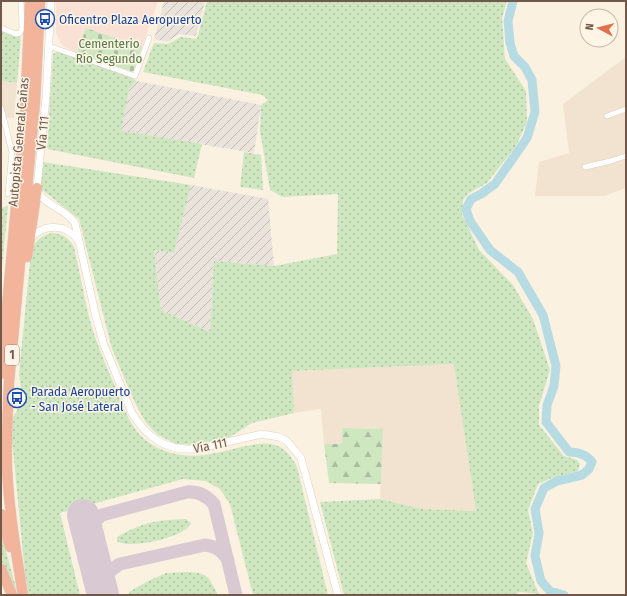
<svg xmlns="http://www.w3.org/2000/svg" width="627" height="596" font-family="'Fira Sans Condensed',sans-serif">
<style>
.residential{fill:#f2e3d0}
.commercial{fill:#fae1d5}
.industrial{fill:url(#industrial-furrows)}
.grass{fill:url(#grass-dots)}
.forest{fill:url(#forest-firs)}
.cemetery{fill:url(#cemetery-stones)}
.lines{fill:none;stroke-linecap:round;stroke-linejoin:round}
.river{stroke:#b7dbe2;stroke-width:9}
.taxiway{stroke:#d8c9d2;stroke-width:13}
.runway{stroke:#d8c9d2;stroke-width:32}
.street-casing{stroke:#decebe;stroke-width:6}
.secondary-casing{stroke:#e3cfbc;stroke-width:8}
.highway-casing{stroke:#dad4d0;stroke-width:11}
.street{stroke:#fff;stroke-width:5}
.secondary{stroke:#fff;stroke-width:7}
.highway{stroke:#f2b49b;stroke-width:10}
.labels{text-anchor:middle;stroke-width:3;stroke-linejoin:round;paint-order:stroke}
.shield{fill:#fef5e7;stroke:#9b8779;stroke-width:1}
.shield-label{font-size:12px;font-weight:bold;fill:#70584a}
.transit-label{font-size:13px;fill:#164399;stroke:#fef5e7;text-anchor:start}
.park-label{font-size:13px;fill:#547b45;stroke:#fef5e7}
.street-label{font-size:13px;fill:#70584a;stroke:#fef5e7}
</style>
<defs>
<pattern id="industrial-furrows" width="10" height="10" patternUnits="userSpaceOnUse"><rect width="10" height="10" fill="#e9e3dc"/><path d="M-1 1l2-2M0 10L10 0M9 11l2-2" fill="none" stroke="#c1bbb4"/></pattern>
<pattern id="grass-dots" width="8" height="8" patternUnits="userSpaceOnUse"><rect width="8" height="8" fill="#cfe7c1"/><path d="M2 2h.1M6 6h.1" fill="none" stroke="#acbe9f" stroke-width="1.8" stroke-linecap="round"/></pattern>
<pattern id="forest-firs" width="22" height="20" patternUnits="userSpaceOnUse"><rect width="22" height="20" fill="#cfe7c1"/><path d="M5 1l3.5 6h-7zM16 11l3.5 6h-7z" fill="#acbe9f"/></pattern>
<pattern id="cemetery-stones" width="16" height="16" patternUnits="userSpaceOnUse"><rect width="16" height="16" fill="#cfe7c1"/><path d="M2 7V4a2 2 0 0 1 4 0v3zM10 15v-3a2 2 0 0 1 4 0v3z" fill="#acbe9f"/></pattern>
</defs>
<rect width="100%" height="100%" fill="#fbf1e1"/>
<path class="residential" d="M626,57V188L604,196H535L539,162L569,153L563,104Z
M1,81L17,83L14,118H5L1,102Z
M455,364L476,511L422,509L380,499L383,429L342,428V444H324L321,409L294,413L291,371Z"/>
<path class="commercial" d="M56,1H158L142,47L86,28L77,53L63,46L60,42L56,33Z"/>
<path class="industrial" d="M164,1H205L196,36L179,34L167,42L154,39Z
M137,81L261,105L254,153L120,131L129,89Z
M191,185L268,199L274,266L214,261L210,332L161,310L154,250L174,253Z"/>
<path class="grass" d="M207,1H507L502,18L505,59L526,91L527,122L516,146L487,183L469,193L463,200L462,214L479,250L513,285L533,319L550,370L539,406V425L564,456L577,460L580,464L578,471L554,477L538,484L528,510L533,533L526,563L539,594L520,592L515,595H344L320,502L380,499L422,509L476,511L454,364L292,371L294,413L252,423L230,437L194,445L176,444L158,435L146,423L136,405L112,349L79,219L40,188L43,162L191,185L174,253L154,250L161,310L210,332L214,261L274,266L337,254L338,194L282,197L270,190L260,131L261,105L268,100L262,95L143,72L154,43L168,44L181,37L197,39Z
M1,29L21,37L17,83L1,81Z
M58,51L130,77L137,81L129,89L121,131L202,144L194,178L47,149L53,54Z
M244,152L261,155L263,190L240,187Z
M8,206L1,278V281V208Z
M52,233C63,234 69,238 74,247C79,269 83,291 88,313C94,337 104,361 114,384C121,402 128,421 140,435C156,452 182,458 205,455C217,453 229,450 241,447C268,441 283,440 297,467L328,595H253L230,504L220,489L206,481L183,479L60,513L80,595H29L25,575L12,438L13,417L19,407L21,387L19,374L31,252C35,241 40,236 52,233Z
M186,519L191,523C187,537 129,550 117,541V537C143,522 157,520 186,519Z
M1,533L18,595H17L1,560Z
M187,572C209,573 208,576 218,595H129V592L148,581L166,573Z"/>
<path class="forest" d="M342,428L383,429L381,484L329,483L324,444H342Z"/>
<path class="cemetery" d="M86,28L142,47L133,72L77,53Z"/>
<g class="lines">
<path class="river" d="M513,1L508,21L510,43L514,56L525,67L532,80L535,112L527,138L495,184L481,194L471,199L466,209L470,221L490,250L518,272L543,315L556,366L554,386L547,405L546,422L569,452C578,452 586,454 592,462L589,469L582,475L557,481L544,488L535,509L539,533L535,556L541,581L550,591L564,595"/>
<path class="taxiway" d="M89,537L96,520L102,515L187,492C198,491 206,495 214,504L236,595
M103,595C103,579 106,572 120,564L205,545C216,546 222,551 228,560"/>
<path class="runway" d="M83,515L103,595"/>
<g class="street-casing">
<path id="street" d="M1,28L16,34L20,33L22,29L21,1
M49,46L135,76L149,38
M1,108L12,152L8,194
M607,116L626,109
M585,167L611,161L626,156"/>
</g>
<g class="secondary-casing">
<path id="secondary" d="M51,1L46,98L37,188C41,205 66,208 75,223L96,317L104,345L132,413C147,438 166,451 196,449L262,434L279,437L287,441L301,458L338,595
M30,239C44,223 67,223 79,242"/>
</g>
<g class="highway-casing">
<path id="highway" d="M27,257L37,188
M1,374L17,195L24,134L30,1
M1,514L10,547
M1,569L12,595
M23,595C16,553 9,510 7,468C6,439 8,411 9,382L35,102L40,1"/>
</g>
<use href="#street" class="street"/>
<use href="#secondary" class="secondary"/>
<use href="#highway" class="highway"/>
</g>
<defs>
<g id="bus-ring" transform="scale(1)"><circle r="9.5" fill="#fef5e7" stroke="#1a4fb4" stroke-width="1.5"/><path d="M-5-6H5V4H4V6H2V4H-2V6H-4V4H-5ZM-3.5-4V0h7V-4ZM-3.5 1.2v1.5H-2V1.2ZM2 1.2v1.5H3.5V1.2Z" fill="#1a4fb4"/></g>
</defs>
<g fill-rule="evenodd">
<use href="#bus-ring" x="45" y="19"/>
<use href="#bus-ring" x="17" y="398"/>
</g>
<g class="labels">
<rect class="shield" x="5" y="345" width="14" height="20" rx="3"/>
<g class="shield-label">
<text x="12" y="359">1</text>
</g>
<g class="transit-label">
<text x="59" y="24">Oficentro Plaza Aeropuerto</text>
<text x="31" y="396">Parada Aeropuerto<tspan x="31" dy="15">- San José Lateral</tspan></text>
</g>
<g class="park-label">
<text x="109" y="48">Cementerio<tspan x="109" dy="15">Río Segundo</tspan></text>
</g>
<g class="street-label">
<text transform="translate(42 133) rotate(-84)" y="5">Vía 111</text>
<text transform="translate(18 142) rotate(-85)" y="5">Autopista General Cañas</text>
<text transform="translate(210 445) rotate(-11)" y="5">Vía 111</text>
</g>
</g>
<rect width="627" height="596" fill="none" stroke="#70584a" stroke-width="4"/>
<g transform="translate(599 28) rotate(277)"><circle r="19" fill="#fef5e7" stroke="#c5b6a8"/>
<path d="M0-3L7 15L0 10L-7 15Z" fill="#df714c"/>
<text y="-6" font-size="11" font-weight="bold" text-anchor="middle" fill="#70584a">N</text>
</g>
</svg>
